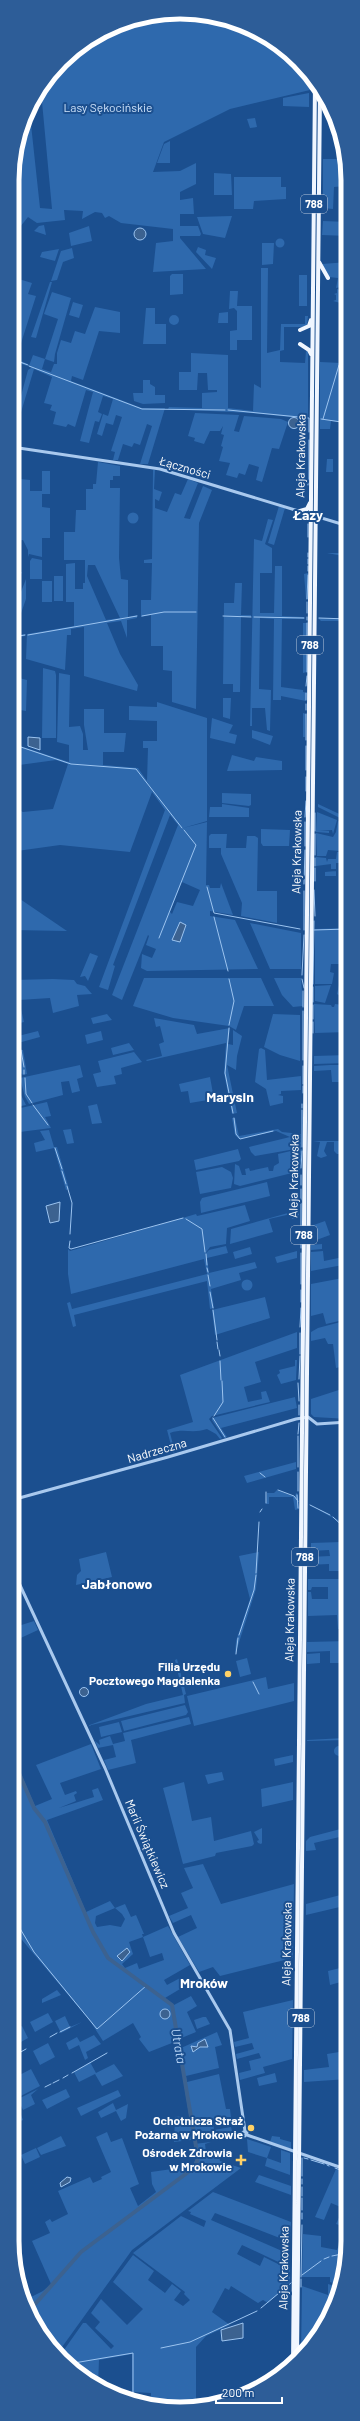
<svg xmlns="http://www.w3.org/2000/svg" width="360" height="2421" font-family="Barlow,sans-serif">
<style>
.green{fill:#2e69ad;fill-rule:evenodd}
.water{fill:#3c6290;stroke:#9cc4f0}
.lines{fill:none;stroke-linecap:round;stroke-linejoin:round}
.stream{stroke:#9cc4f0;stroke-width:1}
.river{stroke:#3c6290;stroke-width:4}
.minor{stroke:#a9c9ee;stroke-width:3}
.major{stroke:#f0f6ff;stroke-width:4}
.poi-dot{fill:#ffd166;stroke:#1b4f8f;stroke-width:1.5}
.labels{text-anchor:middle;stroke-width:4;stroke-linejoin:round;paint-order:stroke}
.shield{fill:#1b4f8f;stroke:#bbcadd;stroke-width:1}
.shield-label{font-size:11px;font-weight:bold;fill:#fff}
.park-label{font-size:12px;fill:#cfe3fa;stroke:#1b4f8f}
.street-label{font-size:12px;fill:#fff;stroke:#1b4f8f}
.poi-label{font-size:12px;font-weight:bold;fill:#fff;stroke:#1b4f8f;text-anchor:end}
.water-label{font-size:13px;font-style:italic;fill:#b5d3f5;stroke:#1b4f8f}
.quarter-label{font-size:14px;font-weight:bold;fill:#fff;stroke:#1b4f8f}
.rim{fill:none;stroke:#fff;stroke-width:5}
</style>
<rect width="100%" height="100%" fill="#1b4f8f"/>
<path class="green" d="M191,12L245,25L299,61L312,80L310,90L230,109L164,142L153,172L180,171L196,163V184L180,192V200L193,198L194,214H180V226H198L201,234L200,236H180V238L206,269L153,272L156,243L173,241V229L121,223L109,216L105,218L102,213L95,212L82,219L83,211L64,210L65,220L37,223L28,217L16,232L12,251V169L29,106L40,208L52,209L41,91L69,54L126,21Z
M309,93V107L283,106V98Z
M255,118L257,127L250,128L247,119Z
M170,141V163H157L164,144Z
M323,159H345V186L334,187L333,209L323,208Z
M214,173L231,174L232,195H214Z
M234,177H281V187H286V199L254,201L253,209H234Z
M232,216L225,238L203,234L197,217Z
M323,221L348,222V236L322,235Z
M44,225L46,235L34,231L39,226Z
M89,226L92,241L71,246L69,233Z
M275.5 243a4.5 4.5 0 1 1 9 0a4.5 4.5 0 1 1-9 0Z
M262,243H274L273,264L262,265Z
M198,247L206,250L205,255L216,258L212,269L196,252Z
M72,248L74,258L63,262L57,280L51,281L61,251Z
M59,249L55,261L40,257L42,252Z
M348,262V305L345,286L336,288L338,278L329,277L322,264Z
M261,268H268L267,353L280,350L281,324H305V316H308L307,326L305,327H284V350L280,351V362L305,363L306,351H308V419L251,413L168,409L169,407L202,408V393L217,392V390H208L207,373H198L197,390H179V372H191V353L228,355V408L253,411L254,384L261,388Z
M172,274H183V294L170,295V276Z
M299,275H307V309V306H299Z
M12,277L32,283L28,294L36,296L16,359L28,364L27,366L12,360Z
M50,282H52L36,338L31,337Z
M337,289L340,290V296L343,298L344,304L333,301L336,300V295L334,294L337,293Z
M230,291H238L237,306H252V340H237V350H230V331L237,330V311L234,308L229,309Z
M52,292L71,298L55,354L54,362L45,359L42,369L51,372L54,364H57V353L61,340L71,343L75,331L85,334L95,307L120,312V333L99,331L83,380L72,376L71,381L142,408H165L148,464H140L152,426L147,424L140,445L134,443L132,447L123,444L118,460H113L115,452L111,451L122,417L116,415L113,425L106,423L102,436L97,434L103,414L108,416L113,399L103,396L98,412L102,414L99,422L95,421L89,443L80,441L93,392L86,390L75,427L68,424L66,427L53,424L56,412L50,410L52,405L44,403L52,377L34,369L16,429H12L28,370L31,368L29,366L33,355L45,359L58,319L44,314Z
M73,302L83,305L79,318L69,315Z
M340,307L346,308L348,473L345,472L346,423L331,421L330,429H320V362L341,363Z
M146,308H155V324H166V344H143Z
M228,312V323H218L219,313Z
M169 320a5 5 0 1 1 10 0a5 5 0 1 1-10 0Z
M143,380H150V384L155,387V395H165V403L143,404L134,401L133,393H143Z
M195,413L239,415L234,431L239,432L244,416L281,419L288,422L279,449L272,448L262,482L256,480L259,467L249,464L245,475L239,473L237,478L226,475L230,463L219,461L223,447L221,446L224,435L221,434L223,426L220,431H210L204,444L194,441L195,438L188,436Z
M333,456V472H326L327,459H333Z
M98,462L120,466V476H113V480H110V488H120L119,558L121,579L128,580V617L137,615V618L127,620V638L121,621L107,623L120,654L138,685L137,691L84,676V627L71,629V635H67L65,670L26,659L27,634L74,626V602H66V564L75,563V589H83V583H85V560H64V532H75L76,510H86V489H93V484H96ZM88,565H95L120,618L106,620L87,576Z
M153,470H155L154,489L162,492L159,501L155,499V508L167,512L175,493L181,495L188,479L198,483L184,518L190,519L203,486L212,490L199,523L196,709L172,702V671L163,670V646H151V615L141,617V600H151L152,563H144V560L152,559Z
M42,471H50V494H42V507L50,508V538H42V557L29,554L28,557V550L23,540L15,541L12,529V494H17L18,481L20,479L30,480V491H42Z
M279,506L285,508L274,545L268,543Z
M127.5 518a5.5 5.5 0 1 1 11 0a5.5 5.5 0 1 1-11 0Z
M268,519L273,520L265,544L272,548V573H260V613H274L275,566H282V616L304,617V619H282L281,687L303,690V692L307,693L306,701L281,696V700H273L274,619L260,618L259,689L271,690L270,731L267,730L265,708H252V726H250L254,539L262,541Z
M348,528V557L327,553H342Z
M12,558H16L18,572H22L12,594Z
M32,558L42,560V579H30V561Z
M308,573V599H306L304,574Z
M54,576H63V601H54Z
M26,579V599L13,636L25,634V636L12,639V615Z
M42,581H52V602H42Z
M235,583H242L241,615H251V617H241L240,692H233V684H223L224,603H234Z
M318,618H348V621H321Z
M303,623H307V649H303Z
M303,651H307V672L303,673Z
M43,668L55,671L56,675V738H42Z
M59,673L70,675L69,727L80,726L83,734V750H88L84,725V709H104V733H126L124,752H103V765L138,768L147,781L148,748H143V741H157V721L129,720V706L157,707V702L207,718V821L183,828L207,822L206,885H209L210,888H220L221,883L233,915L210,911V916L235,920L258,969L147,971L141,968L142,954L152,958L156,949L146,945L149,936L148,935L122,1000L112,995L178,825L170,815L113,965L115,966L108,990L99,987L165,810L152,792L130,852L60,845L17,851L14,830H12V807L23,812L53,809L68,764L56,760L12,766V728L17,729L14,744L69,762V745L57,742ZM182,882L200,890L193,906L177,902L172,914L170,912Z
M15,677L27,680L26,711L14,709L12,720V692L19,693L12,690Z
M223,698H231L230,719L223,717Z
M303,713L306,714L305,741V737H303Z
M212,718L233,725L229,733L237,735L235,744L210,738Z
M252,730L273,736L270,745L252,738Z
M232,755L254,761L256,757L282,761V770L227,771Z
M222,793L251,794V805L249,806L222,803Z
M222,804L249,808V817H209L210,807H222Z
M318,804L348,818V822L318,807Z
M317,812L337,820L333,834L332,830L319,831H329V833L316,832Z
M338,821L348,825V845H340V851L328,850L326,856H317L316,833L333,837L336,832Z
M261,829L290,830L289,846H263L261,843Z
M211,834H227L226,848H246L247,836H255L258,838L257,891H277V923L241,916L242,903L221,854V848H209V836Z
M337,852H340L339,863H336V876H325V872L336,871V869H331V864L316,866V857L326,858L327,862L328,859H336Z
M12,897L20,899L67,931L12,930Z
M250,923L301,933V969H270Z
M348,928V964H331L330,972L334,973L332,984H315V929Z
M90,953L98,956L88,981L85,976L80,977Z
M144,978H261L274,1006H244L236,1030L229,1026L173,1018L133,1006Z
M274,978H301L303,1006L293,1007L282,995Z
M53,979L74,980L77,984L85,986L92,994L77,995L79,1006L53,1013L50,998L19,1000L24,1022L12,1025V980Z
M331,985L325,1003L315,1001V986Z
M339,985H348V1032L315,1033L314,1004L331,1005L332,1007H334L335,1004L343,1005L345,999L337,994Z
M107,1014L112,1020L93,1024L91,1018Z
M273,1014L300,1015V1061L280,1055L264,1047Z
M154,1018L194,1025L197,1034L230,1028L228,1044L233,1045V1030L242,1036L237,1056L236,1070L227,1065L237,1113L232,1114L224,1073L226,1043L147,1061L146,1060L162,1056L159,1044L164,1042L160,1026L156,1027Z
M38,1031L40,1037L18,1043L21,1048H17L14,1037Z
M101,1031L103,1040L87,1044L85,1035Z
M129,1043L134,1050L113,1055L111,1048Z
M261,1048L265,1050L267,1080L301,1076V1090L281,1091V1094L278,1095L283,1096V1103L270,1106L266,1089L255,1082L259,1049Z
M20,1050H23L27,1074L23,1075C18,1072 18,1060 17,1053Z
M134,1052L142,1062L121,1068L122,1074L114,1076L116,1084L97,1087L93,1074L101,1072L98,1061Z
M348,1055V1063L314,1064V1056Z
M80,1065L83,1077L77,1079L80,1091L72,1093L69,1081L61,1082L63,1095L29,1104L25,1097L20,1078Z
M330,1065H348V1096L347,1082H332L331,1070L314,1071V1066Z
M210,1077L214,1099L190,1103L188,1091L181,1092L179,1084Z
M20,1093L26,1105L12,1108V1094Z
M47,1102L51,1116L45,1117L51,1128L12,1133V1110Z
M97,1104L102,1123L92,1124L88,1106Z
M232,1118H235L239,1136L278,1129L282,1132L301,1134V1148L255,1156L251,1152L249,1147L290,1137L276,1131L239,1139L235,1135Z
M71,1129L74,1143L67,1144L63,1130Z
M49,1130L54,1147H57L69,1189L66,1190L54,1148L36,1152L34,1143L45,1140L40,1131Z
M313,1141H348V1144L342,1143L341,1154H337L334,1151V1142H327L324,1151L327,1156L321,1158L317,1156L320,1142Z
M238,1149L241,1159L239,1161L196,1170L194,1160Z
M302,1149L300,1171L240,1186L234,1184L235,1164L239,1166L242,1175H246L245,1169L249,1168L250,1171L268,1167L269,1171H273L274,1166L279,1163L278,1154L295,1150L296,1160H294L293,1166L297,1165V1150Z
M222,1167L231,1172L233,1178L231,1188L200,1194L196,1172Z
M267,1182L270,1196L201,1213L200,1202L202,1198Z
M245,1205L250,1221L227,1228L226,1244L210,1247L205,1254L209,1250L226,1246L228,1253L207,1258L209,1273L255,1262L257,1268L239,1273L241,1280L211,1289L214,1308L210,1309L207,1281L74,1315L76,1326L73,1327L67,1303L70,1302L72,1309L207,1274L204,1259L71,1294L68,1274V1249L70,1251L196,1214L197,1216Z
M295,1211L299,1212V1218L292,1219L291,1214L269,1219L273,1232L230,1244L231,1229Z
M325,1221L330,1235L311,1242V1226Z
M322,1244V1249L311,1250V1245Z
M250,1247L252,1254L235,1259L233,1252Z
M297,1251V1258L277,1263L275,1257Z
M323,1251L324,1261L348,1256V1264L311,1271V1252Z
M348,1277V1319L326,1324L323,1313L311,1316V1284Z
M241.5 1285a5.5 5.5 0 1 1 11 0a5.5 5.5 0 1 1-11 0Z
M265,1297L270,1318L215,1335L212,1310Z
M348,1320V1365L336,1368L333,1344H328L325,1338L311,1341V1332L318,1328Z
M297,1332V1348L255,1362L261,1382L244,1387L248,1402L262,1399L261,1392L266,1391L270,1402L212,1416L209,1419L222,1438L220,1439L216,1434L207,1429C192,1434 184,1428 170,1433L175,1452L173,1453L167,1430L193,1422L180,1375Z
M295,1360H297L296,1380L281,1384L277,1375L280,1373L279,1370L295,1366Z
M348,1387V1419L314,1417L311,1414V1399Z
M295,1397L297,1408L221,1428L227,1437L224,1438L212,1420V1418Z
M296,1462V1469L247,1483L244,1476Z
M277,1490L295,1497L296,1493L298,1494L299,1509L295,1510L293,1497H269V1504H266L267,1493H274Z
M309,1504L340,1521L344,1526L348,1525V1532L338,1521Z
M341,1542L344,1545L345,1556H348V1629H338L337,1615L308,1616V1592H311L312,1599H328V1587H312L311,1590H308V1579H341V1571H329V1564L308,1565L309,1557L330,1556L329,1550L311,1551V1543Z
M106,1552L112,1577L76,1585L77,1575L81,1571L79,1559Z
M259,1552L256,1589L235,1655L236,1641L250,1599L239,1556Z
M34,1621L38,1630L12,1642V1628Z
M348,1641V1663H330V1651L307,1652V1642Z
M320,1653V1663L307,1664V1654Z
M247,1658L251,1674L240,1677L236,1661Z
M177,1659L186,1694L184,1695L185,1703L87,1726L146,1704L183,1695L175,1660Z
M266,1677L268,1689L294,1683V1701L194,1726L187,1696Z
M185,1705L188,1712L186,1715L124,1731L121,1721Z
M189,1717L191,1724L131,1740L136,1763L108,1770L104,1760L116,1757L113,1745L98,1748L95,1741L100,1745L99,1740L110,1736L113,1744L125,1741L123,1733Z
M119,1722L122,1732L101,1737L99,1727Z
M344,1738V1740L307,1741V1740Z
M91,1744L101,1769L60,1783L65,1795L76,1791L77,1793L74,1795L76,1801L59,1808L94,1797L92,1790L98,1788L103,1800L47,1820L86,1912L110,1901L115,1908L125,1904L131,1917L136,1915L144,1934H142L143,1937L168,1926L190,1965L164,1980L167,1985L182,1977L185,1986L165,1998L174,2005L191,1996L197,2006L187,2012L196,2032L179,2039L181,2048L217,2032L222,2045L215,2047L219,2068L186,2076L187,2082L219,2074L226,2109H230L231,2118L213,2121L214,2130L231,2127L233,2135L174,2142L175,2117L184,2116V2127H191L177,2041L149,2052L139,2039L141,2037L133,2023L103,2041L90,2021L12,1928V1753L35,1806L52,1799L36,1765ZM115,1908L122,1914L125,1919L121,1927L110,1925L97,1927L95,1923L96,1916ZM143,1937L150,1957L162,1953L164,1960L139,1969L137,1963L125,1968L122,1964L133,1954L129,1942Z
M334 1751a5 5 0 1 1 10 0a5 5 0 1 1-10 0Z
M293,1755V1762L275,1766L274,1759Z
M222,1772L224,1780L208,1784L205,1775Z
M184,1782L192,1821L211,1817L214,1841L251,1831L254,1844L252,1846L216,1853L215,1856L183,1864L163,1788Z
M293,1782V1800L262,1807L261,1789Z
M348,1827V1835L314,1843L316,1850L306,1851V1841L310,1837Z
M262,1828V1843L261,1844L258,1843L257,1841L259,1840L254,1832Z
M203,1864L221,1904L294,1884L293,1958L220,1976L213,1967L199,1972L178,1937L197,1928L191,1915L173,1923L169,1916L188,1908L181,1893L193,1888L184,1868Z
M348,1893V1916L344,1906L306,1915V1904Z
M348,1926V1936L342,1937L340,1928Z
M348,1966V1980L330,1985L328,1971Z
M348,1989V2008L342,2009L340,1991Z
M57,1990L61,1995L42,2003V1999Z
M293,2000L292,2059L263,2067L265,2073L240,2080L239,2073L251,2070L249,2061L261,2058L259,2053L237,2059L236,2054L254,2049L252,2043L235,2047L234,2042L249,2038L243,2012Z
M48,2013L53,2022L35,2032L30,2022Z
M65,2016L70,2027L82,2022L61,2033L55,2021Z
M203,2017H206L210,2024L197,2029L194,2020Z
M22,2026L28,2038L21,2042L12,2031Z
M94,2035L101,2044L86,2052L88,2058L85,2060L79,2045L69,2050L66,2043L77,2037L80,2042Z
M48,2043L55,2057L40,2065L33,2051Z
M339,2052L342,2065L348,2064V2079L304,2082V2070L329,2067L327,2054Z
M90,2062L96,2073L114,2064L123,2076L102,2086L95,2074L79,2082L74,2072Z
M31,2069L40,2086L17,2098L12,2089V2079Z
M275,2073L277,2082L259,2086L257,2078Z
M38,2089L31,2095L35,2104L23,2110L18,2099Z
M66,2089L70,2097L47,2109L42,2100Z
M118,2090L121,2096L81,2116L77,2108Z
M113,2103L116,2110L128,2104L126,2118L121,2121L116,2111L101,2118L98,2112Z
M20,2112L23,2120L12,2125V2116Z
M107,2132L111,2142L122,2138L139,2184L130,2188L138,2206L156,2192L152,2184L151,2172L193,2166L196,2158L194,2144L211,2142L205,2144L206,2152L217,2150L220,2161L241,2168L132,2250L57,2354L25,2305L30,2301L29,2298L43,2291L51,2284L32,2241L50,2233L45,2222L50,2219L52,2222L68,2214L58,2191L90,2177L93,2183L102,2179L101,2177L111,2172L96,2137Z
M61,2136L66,2146L41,2155L37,2148Z
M272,2136L280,2137V2139L291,2142V2149L270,2142Z
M247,2139L271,2147L267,2158L281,2163V2150L290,2153V2175L265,2166L267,2158L248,2152Z
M36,2148L40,2157L25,2164L21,2155Z
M336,2169L345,2172L339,2186L348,2189V2197L343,2208L331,2203L324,2220L315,2217Z
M259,2175L291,2186V2195L255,2182Z
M213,2192L291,2222L290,2242L215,2213L211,2220L289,2254V2267L242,2245L237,2254L260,2266L264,2257L290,2270V2282L268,2303L263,2300L258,2303L231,2286L229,2290L225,2288L212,2312L230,2325L206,2336L196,2347V2405L169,2409L151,2404V2393L134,2392L133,2400H132V2354L99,2360L98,2385L61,2360L59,2357L83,2323H86L111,2349L114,2346L95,2328L100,2322L91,2313L101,2299L127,2325L143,2309L113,2282L133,2255L154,2271L148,2280L165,2293L172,2284L181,2291L174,2300L183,2306L190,2300L184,2294L185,2292L133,2253L181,2216L204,2227L206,2221L190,2214L191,2212L188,2211Z
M342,2211L348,2213V2228L336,2224Z
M303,2234L321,2236V2247L337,2250L339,2245L348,2248L339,2285L330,2282V2277H302Z
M328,2284L338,2287L331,2315L301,2353L302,2286L328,2295Z"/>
<path class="water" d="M134 234a6 6 0 1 1 12 0a6 6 0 1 1-12 0Z
M288.5 423a5.5 5.5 0 1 1 11 0a5.5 5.5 0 1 1-11 0Z
M28,737L40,738V750L28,746Z
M180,922L186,925L180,942L172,940Z
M60,1202L59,1221L50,1223L46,1206Z
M79.5 1692a4.5 4.5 0 1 1 9 0a4.5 4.5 0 1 1-9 0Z
M127,1948L130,1952L122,1961L117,1956Z
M160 2014a5 5 0 1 1 10 0a5 5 0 1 1-10 0Z
M205,2039L208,2047H200L193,2052L191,2046L197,2047L198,2043Z
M67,2177L71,2178L70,2182L61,2187L60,2183Z
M243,2323V2338L222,2341L221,2330Z"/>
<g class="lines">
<path class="stream" d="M342,356L346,353
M12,359L28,365
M29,366L142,409L225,410
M228,410L309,418V432
M321,419L348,423
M323,419L339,365
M309,480V440
M308,485V482
M308,537V524
M308,557V553
M308,559V564
M308,566V571
M307,599L308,575
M307,613V602
M142,616L164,612H196
M223,616L251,617
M254,617L304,618
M319,618L348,619
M307,620V617
M28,635L137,616
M12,637L25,635
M307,648V623
M307,672V652
M306,686L307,676
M306,700V693
M306,710V704
M306,740V714
M12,744L71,764L136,769L182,828
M306,770V746
M306,791V777
M305,817L306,801
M315,831V813
M305,846V822
M315,855V834
M315,866V858
M315,881V868
M304,884L305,850
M207,887L214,913L300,929
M314,890L315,916
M304,891V930
M214,917L228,971
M314,930L348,929
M159,938L196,845L184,830
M302,975L304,935
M302,979L304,988
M313,984L314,921
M313,1002V987
M303,1007V991
M313,1019V1005
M229,1025L234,1001L229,979
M229,1028L225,1073L233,1113
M12,1031L13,1034
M313,1033V1022
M15,1037L20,1048
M21,1050L24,1067
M303,1060V1011
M303,1066V1084
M24,1070V1074
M25,1078L26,1094L32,1103
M303,1093V1086
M33,1105L48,1125
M302,1108V1104
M302,1110V1147
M234,1118L236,1134L240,1139L273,1131
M55,1148L62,1169
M301,1168L302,1151
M62,1171L66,1184
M301,1185V1175
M67,1186L72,1203L70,1234
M186,1219L202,1229L205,1252
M70,1241L69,1248L71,1249L183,1218
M301,1248V1189
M206,1254L207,1265
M207,1268L208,1272
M208,1275L210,1286
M301,1284V1253
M301,1290V1302
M210,1292L213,1308
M213,1310L217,1340
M300,1327L301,1308
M217,1342L218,1349
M219,1350L220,1356
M300,1354V1333
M220,1361L221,1380
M299,1379L300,1356
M298,1383L299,1401
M299,1415V1405
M214,1416L223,1402L222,1381
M213,1418L225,1437
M298,1434L299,1423
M298,1467V1436
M298,1472V1491
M260,1473L265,1477
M278,1490L294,1496L298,1501
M297,1495L298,1508
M266,1503V1492
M310,1505L330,1515
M260,1512L262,1509
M333,1517L348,1531
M256,1573L259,1522
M239,1635L254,1590L256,1575
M236,1654L238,1638
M253,1682L259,1694
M12,1915L34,1952L97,2029L146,1986
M60,2032L70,2027
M50,2037L57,2033
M12,2057L26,2049
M72,2073L107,2053
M63,2078L68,2075
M53,2083L59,2080
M45,2087L51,2084
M304,2158L308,2159
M311,2160L324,2164
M327,2165L329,2166
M335,2168L343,2171
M345,2171L348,2172
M302,2176V2158
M302,2179V2184
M302,2187V2196
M302,2198V2210
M302,2219V2213
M332,2256L347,2253
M324,2259L329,2257
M302,2275L321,2261
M301,2277L302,2225
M301,2287V2279
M261,2308L291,2283
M161,2348L190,2342L257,2311
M68,2364L133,2353V2400"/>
<path class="river" d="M12,1757L34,1808L45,1822L93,1932L108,1958L172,2005L198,2158L195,2167L81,2252L29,2311"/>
<path class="minor" d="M12,447L160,469L348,526
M12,1500L168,1457L296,1419L308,1417L317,1424L348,1422
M12,1568L105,1768L174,1933L230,2030L245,2131L247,2133L245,2136L242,2133L245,2131
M247,2135L348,2170"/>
<path class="major" d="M319,262L328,278
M300,330L309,326L311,320
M300,344L309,350L311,354
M300,511L307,509L310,503
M297,2359L320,91
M293,2365L315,83"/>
</g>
<g class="poi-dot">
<circle cx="228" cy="1674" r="4"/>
<circle cx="251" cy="2128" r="4"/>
<path d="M239 2154h4v4h4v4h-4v4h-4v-4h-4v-4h4z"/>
</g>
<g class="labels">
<g class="shield">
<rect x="301" y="195" width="26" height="18" rx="3"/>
<rect x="297" y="636" width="26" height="18" rx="3"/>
<rect x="291" y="1226" width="26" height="18" rx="3"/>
<rect x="292" y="1548" width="26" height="18" rx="3"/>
<rect x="288" y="2009" width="26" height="18" rx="3"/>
</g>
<g class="shield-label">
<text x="314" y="208">788</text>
<text x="310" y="649">788</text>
<text x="304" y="1239">788</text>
<text x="305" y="1561">788</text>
<text x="301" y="2022">788</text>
</g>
<g class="park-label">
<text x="108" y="112">Lasy Sękocińskie</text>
</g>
<g class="street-label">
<text transform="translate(301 456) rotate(-89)" y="4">Aleja Krakowska</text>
<text transform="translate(185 468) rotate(16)" y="4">Łączności</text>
<text transform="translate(297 852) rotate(-89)" y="4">Aleja Krakowska</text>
<text transform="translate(294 1176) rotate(-89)" y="4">Aleja Krakowska</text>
<text transform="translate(157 1451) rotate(-16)" y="4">Nadrzeczna</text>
<text transform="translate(290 1620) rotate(-89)" y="4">Aleja Krakowska</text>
<text transform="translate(147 1844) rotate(67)" y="4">Marii Świątkiewicz</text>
<text transform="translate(287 1944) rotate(-89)" y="4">Aleja Krakowska</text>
<text transform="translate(284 2268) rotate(-89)" y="4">Aleja Krakowska</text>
</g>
<g class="poi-label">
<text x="220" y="1671">Filia Urzędu<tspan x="220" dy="14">Pocztowego Magdalenka</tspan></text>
<text x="243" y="2125">Ochotnicza Straż<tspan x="243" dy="14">Pożarna w Mrokowie</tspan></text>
<text x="232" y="2157">Ośrodek Zdrowia<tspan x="232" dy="14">w Mrokowie</tspan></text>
</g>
<g class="water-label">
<text transform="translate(179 2046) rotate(80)" y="5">Utrata</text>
</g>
<g class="quarter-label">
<text x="308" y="520">Łazy</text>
<text x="230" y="1102">Marysin</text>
<text x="117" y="1589">Jabłonowo</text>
<text x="204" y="1988">Mroków</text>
</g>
</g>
<path d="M0 0H360V2421H0ZM180 19H180A161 161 0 0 1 341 180V2241A161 161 0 0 1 180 2402H180A161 161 0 0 1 19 2241V180A161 161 0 0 1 180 19Z" fill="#2d5d98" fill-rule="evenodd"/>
<path class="rim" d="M180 19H180A161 161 0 0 1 341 180V2241A161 161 0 0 1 180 2402H180A161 161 0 0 1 19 2241V180A161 161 0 0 1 180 19Z"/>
<path d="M216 2397v6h66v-6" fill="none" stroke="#ffffff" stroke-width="2"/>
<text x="222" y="2397" font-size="12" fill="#ffffff" stroke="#1b4f8f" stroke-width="3" paint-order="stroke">200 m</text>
</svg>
